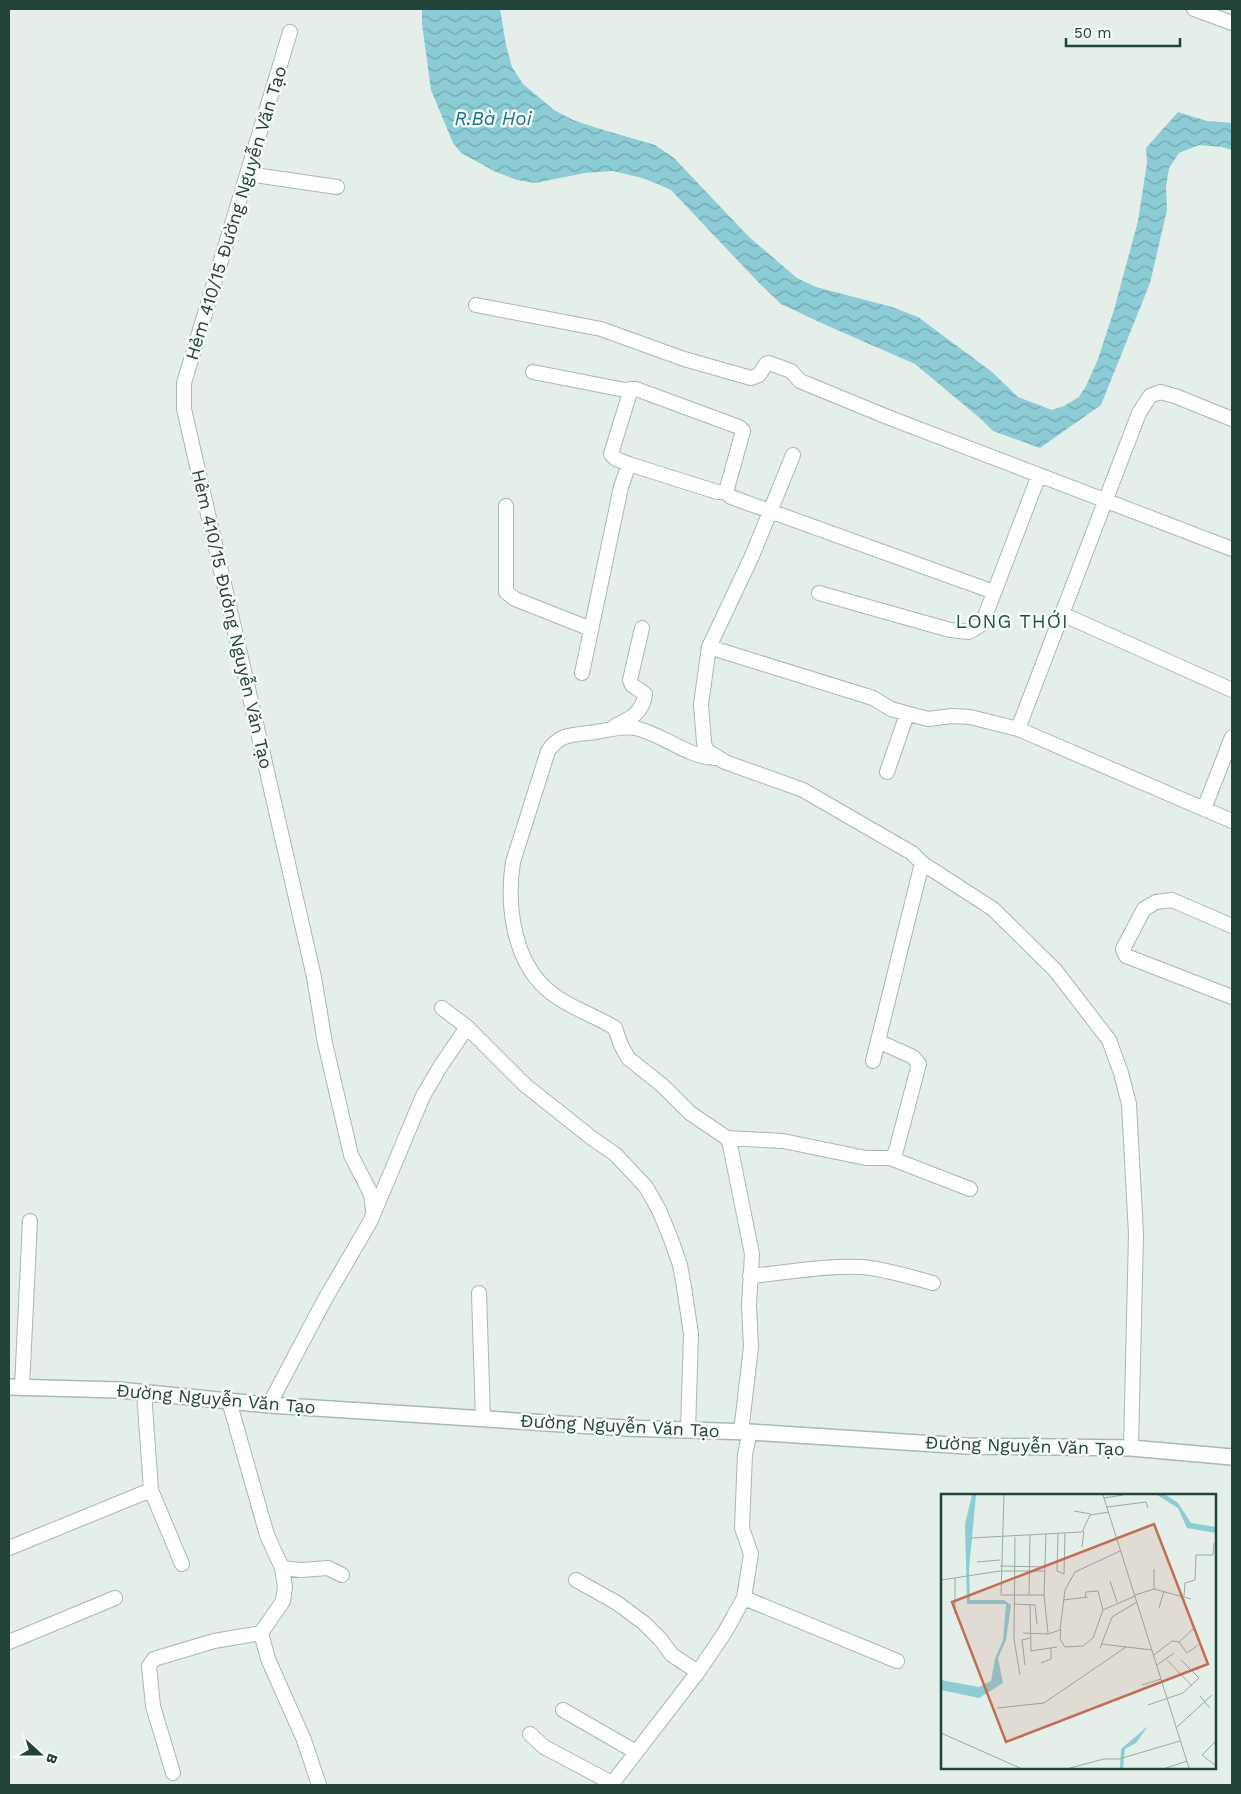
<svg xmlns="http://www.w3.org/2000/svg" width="1241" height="1794" font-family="'Work Sans',sans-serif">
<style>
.water{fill:url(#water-waves)}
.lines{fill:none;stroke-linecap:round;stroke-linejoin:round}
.minor-casing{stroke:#a7b8b1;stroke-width:16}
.secondary-casing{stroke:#a3bbb2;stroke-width:18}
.minor{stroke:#fff;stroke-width:14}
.secondary{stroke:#fff;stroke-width:15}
.labels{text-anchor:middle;stroke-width:5;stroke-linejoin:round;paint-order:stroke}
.street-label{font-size:18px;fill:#234238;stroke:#f6fbf8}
.water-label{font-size:19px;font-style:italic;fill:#1a7281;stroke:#f6fbf8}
.neighbourhood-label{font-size:19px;letter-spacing:1px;fill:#1d5546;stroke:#f6fbf8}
.inset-road{fill:none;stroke:#97aaa3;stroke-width:1}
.view{fill:#c26e52;fill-opacity:0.15;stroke:#c26e52;stroke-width:2.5}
.inset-edge{fill:none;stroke:#234238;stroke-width:2.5}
</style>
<defs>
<pattern id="water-waves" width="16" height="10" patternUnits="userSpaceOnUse" patternTransform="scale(1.25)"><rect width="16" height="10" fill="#8bccd5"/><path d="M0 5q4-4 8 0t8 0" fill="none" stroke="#71a7ae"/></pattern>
</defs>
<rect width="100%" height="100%" fill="#e5efea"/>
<path class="water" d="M422,9H500L506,45L512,67L523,84L554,110L573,120L597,128L655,145L674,158L749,237L797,278L816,287L892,307L918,317L992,372L1018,397L1052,410L1064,406L1079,397L1086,386L1098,359L1114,310L1138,221L1147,163L1146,148L1178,112L1207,121L1232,123V150L1222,147L1199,145L1179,153L1169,168L1166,187L1167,210L1150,283L1101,405L1040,448L993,431L981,419L915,364L828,326L781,304L759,283L671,190L646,179L613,171L585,173L535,183L517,180L496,172L461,153L453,143L431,90L422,24Z"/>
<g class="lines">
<g class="minor-casing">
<path id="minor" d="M1194,9L1232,23
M290,32L184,383V409L314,977L325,1043L351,1155L371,1194L373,1210
M248,174L337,187
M476,305L601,329L684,359L751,378L759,375L766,364L769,363L791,371L800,381L890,418L1232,549
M533,372L625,390L636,389L739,427L743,431L726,492
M1232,419L1175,396L1160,392L1150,396L1139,413L1018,729L1232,821
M793,455L752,556L709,647L701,704L704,743L706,750L725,762L803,790L912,853L922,863L993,909L1055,970L1109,1040L1121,1073L1129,1104L1136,1234L1131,1448
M629,464L616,459L611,454L631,389
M506,506V592L515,599L591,629
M819,593L950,630L969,632L982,624L1039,475
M1062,614L1232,690
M709,647L873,698L891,709L928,719L952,716L970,717L1018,729
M582,673L621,487L629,464L717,492H726L731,497L994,592
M615,726C630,719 643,713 645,694L632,685L630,680L642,628
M715,758C687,757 663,734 635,728C620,725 603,732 588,733C570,735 559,735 548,751L513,862C506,907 514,967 554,995C571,1008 596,1016 615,1028L621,1045L628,1058L663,1086L690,1113L727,1138L730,1145L752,1254L749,1305L751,1347L741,1432
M887,772L907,714
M1204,809L1232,737
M1232,926L1172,900L1156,902L1144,909L1123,949L1126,956L1232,997
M442,1008L467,1027L525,1085L593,1139L615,1154L646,1187L659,1210L671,1239L680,1265L684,1287L691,1334L688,1430
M873,1061L922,863
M727,1138L783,1141L866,1158H890L894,1155L897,1147L919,1064L913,1057L878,1041
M890,1158L970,1189
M750,1276C786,1273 827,1265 862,1267C886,1269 910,1277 933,1283
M479,1293L483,1419
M22,1387L30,1221
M144,1392L151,1490L182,1564
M229,1401L267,1535L282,1568L285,1587L283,1601L261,1633L268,1659L304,1740L319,1785
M269,1405L324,1301L370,1222L423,1096L440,1067L467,1027
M9,1548L151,1490
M282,1568L301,1570L328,1568L342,1575
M576,1580L617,1603L644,1623L661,1640L672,1655L698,1672
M744,1598L897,1661
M9,1642L115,1598
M563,1710L636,1752
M530,1734L544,1747L612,1783
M173,1773L153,1706L149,1666L154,1659L214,1641L261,1633
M611,1785L698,1672L725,1632L744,1598L751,1554L742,1528L745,1454L750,1432"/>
</g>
<g class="secondary-casing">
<path id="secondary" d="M9,1387L119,1390L269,1405L625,1428L750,1432L966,1446L1131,1448L1232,1457"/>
</g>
<use href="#minor" class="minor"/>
<use href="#secondary" class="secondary"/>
</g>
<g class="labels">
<g class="street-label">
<text transform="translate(236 213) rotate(-73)" y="6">Hẻm 410/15 Đường Nguyễn Văn Tạo</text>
<text transform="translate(232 619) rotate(77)" y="6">Hẻm 410/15 Đường Nguyễn Văn Tạo</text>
<text transform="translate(216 1399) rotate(5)" y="6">Đường Nguyễn Văn Tạo</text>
<text transform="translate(620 1426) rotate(3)" y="6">Đường Nguyễn Văn Tạo</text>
<text transform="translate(1025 1446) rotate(2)" y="6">Đường Nguyễn Văn Tạo</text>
</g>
<g class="water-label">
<text x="493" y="125">R.Bà Hoi</text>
</g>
<g class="neighbourhood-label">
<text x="1012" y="628">LONG THỚI</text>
</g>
</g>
<g transform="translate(941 1494)">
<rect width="275" height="275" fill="#e5efea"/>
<path d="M31,1H35L28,75L29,106H63L70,111L65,146L57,164L62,189L38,204L0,196V186L38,193L50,187L54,165L62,146L65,110H26L24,30ZM216,1H225L237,9L250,29L275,33V39L246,34L237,14ZM207,232L195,249L184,255L182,274H179L180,255Z" fill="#8bccd5"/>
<path class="inset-road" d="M63,1L60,101H103L105,40M162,1L248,274M163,4L182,1M166,13L205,8L207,14M133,17L150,20M117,39L116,77L123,80L124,39M74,43L73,145L79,181M30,44L141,38L149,21L168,18M141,53L143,37M36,68L59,66M59,72L104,73M14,84V120M0,86L59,77H104M169,87L176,108M213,95V75M88,101L89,41M103,101L107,139M194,101L213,95L250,105M243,102L244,89L254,86L255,61H272L273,49M144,104L145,98L157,97L162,116M122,106L147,103M73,110L94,111L96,130M89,110L90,157L116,153M218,114L223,97M120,135L119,145L124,153L142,152L152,144L162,116L194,102M82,139L107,140L119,136L124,96L134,78L179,57M238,148L246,159L257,151M160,150L211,156M159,154L171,123L196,108M213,161L231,147L238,148L254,133M226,166L251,192M100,169L110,165V154M84,171L81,146L89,144M216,171L233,159M201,191L220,185M259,202L269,214M207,211L242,199L258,184L240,166M56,214L103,209L185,153M236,233L271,201M0,239L79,274M275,247L261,261L275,272M129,274L163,265H178L239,247M225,274L246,267"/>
<path class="view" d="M213,30L267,170L65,248L11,108Z"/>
<rect width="275" height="275" class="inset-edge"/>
</g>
<rect width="1241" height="1794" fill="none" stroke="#234238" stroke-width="20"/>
<g transform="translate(40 1754) rotate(111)" stroke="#f6fbf8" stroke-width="4" paint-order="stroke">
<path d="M0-4L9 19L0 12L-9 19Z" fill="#234238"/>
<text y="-8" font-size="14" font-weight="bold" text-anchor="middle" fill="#234238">B</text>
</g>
<path d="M1066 38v8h114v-8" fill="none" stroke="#234238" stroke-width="2.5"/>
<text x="1074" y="38" font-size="15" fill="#234238" stroke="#f6fbf8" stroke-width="4" paint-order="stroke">50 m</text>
</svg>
